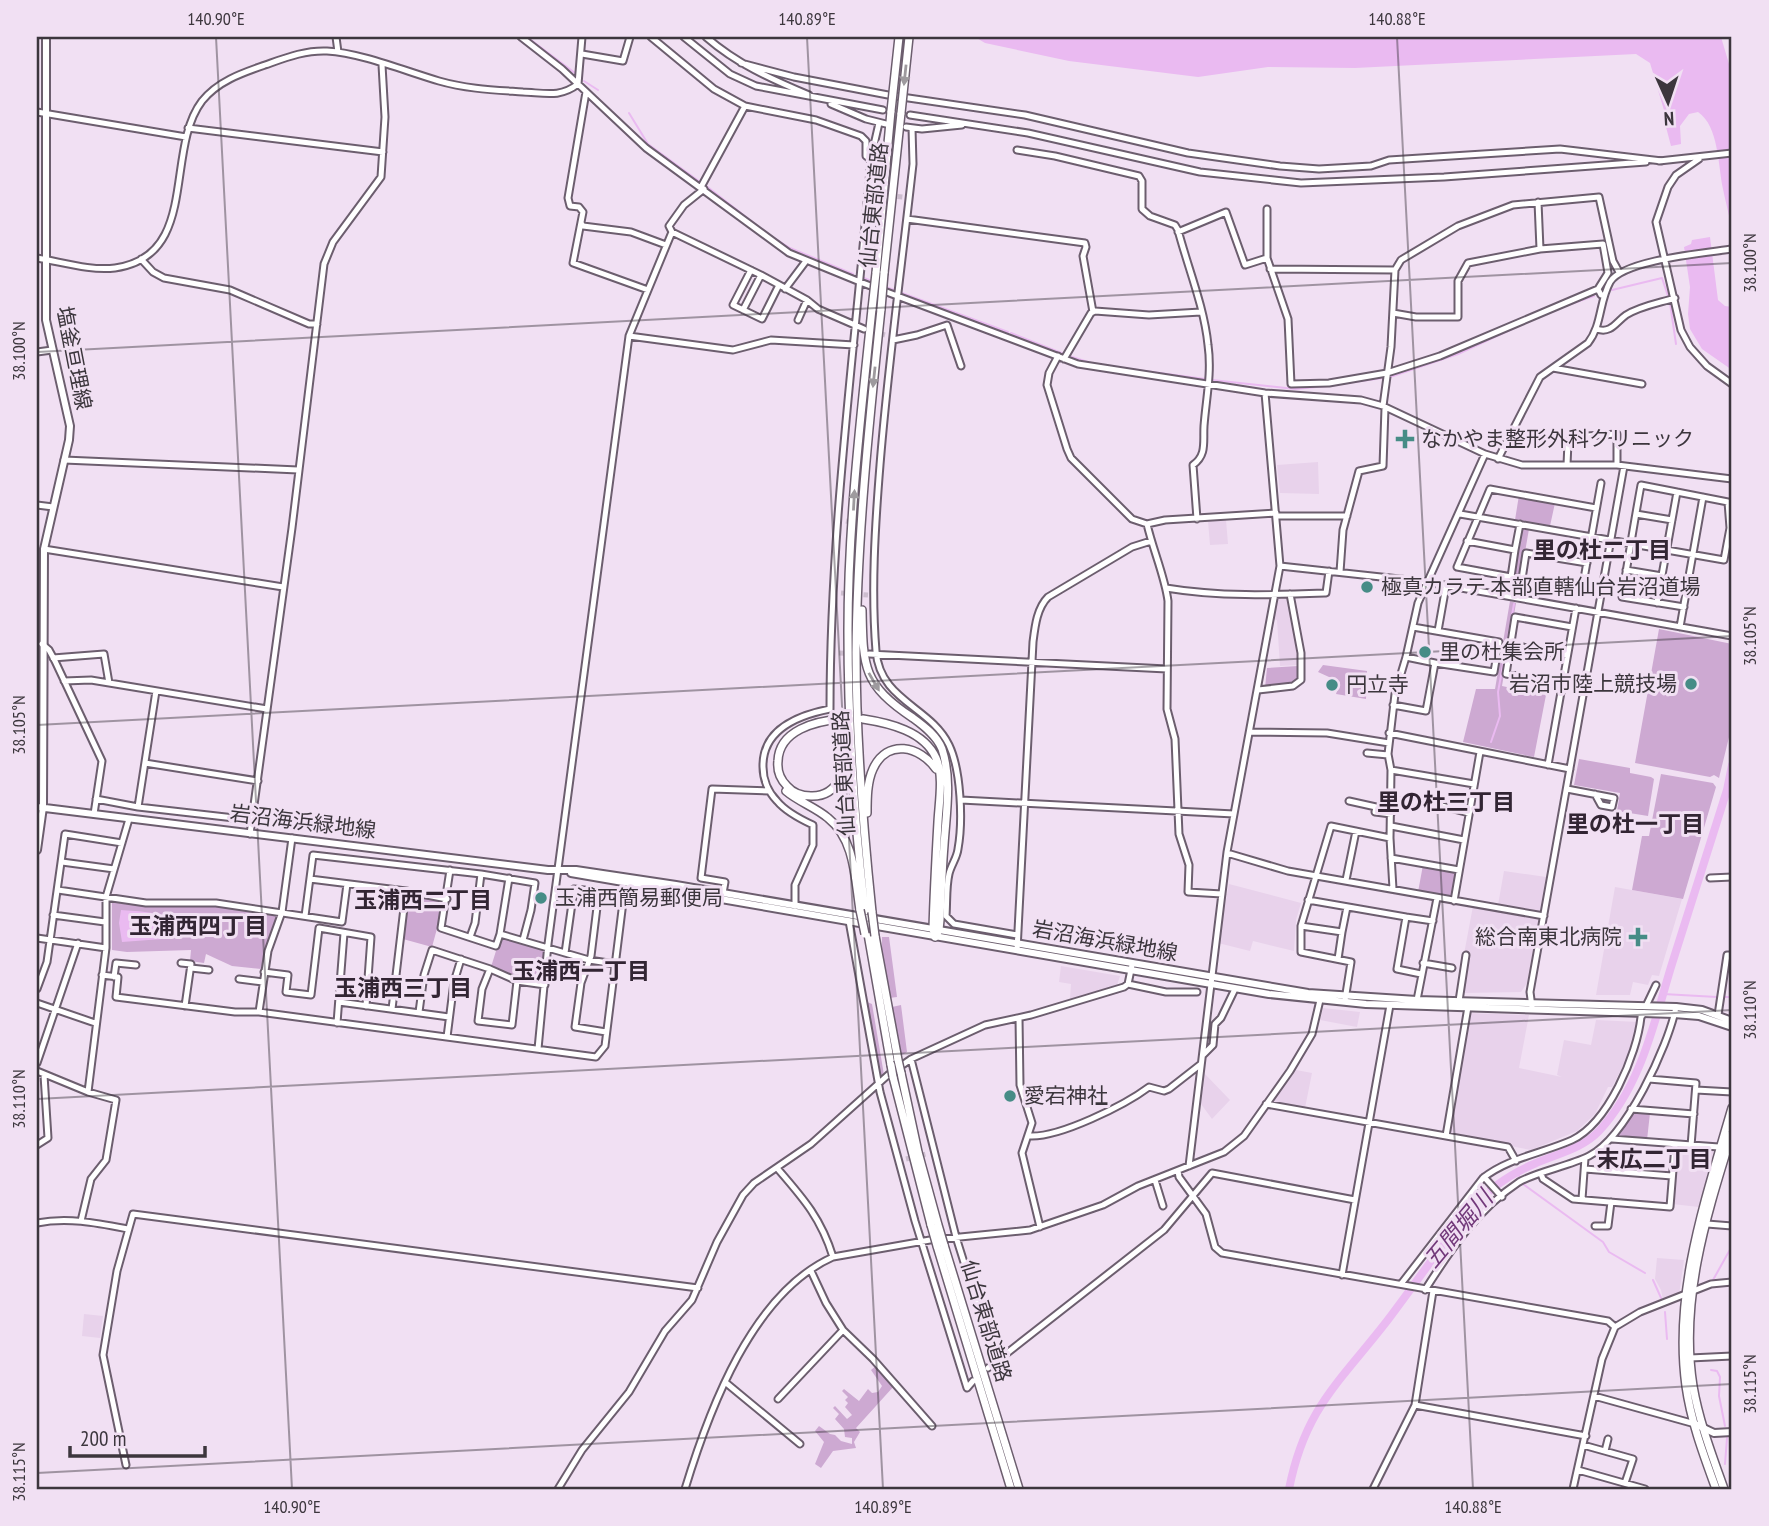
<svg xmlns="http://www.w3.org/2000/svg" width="1769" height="1526" font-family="'PT Sans Narrow','Noto Sans JP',sans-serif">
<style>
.built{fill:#e8d2eb}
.green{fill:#cda9d2}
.water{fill:#eabaf1}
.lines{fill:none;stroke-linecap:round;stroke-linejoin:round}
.stream{stroke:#eabaf1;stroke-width:2}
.river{stroke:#eabaf1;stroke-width:8}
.minor-tunnel{stroke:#cdbecf;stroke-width:5;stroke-dasharray:5 2.5;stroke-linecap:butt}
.highway-tunnel{stroke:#cdbecf;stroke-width:7;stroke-dasharray:7 3.5;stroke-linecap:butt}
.minor-casing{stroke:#6c5e6e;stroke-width:9}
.major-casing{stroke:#6c5e6e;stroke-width:10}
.highway-casing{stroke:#6c5e6e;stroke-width:10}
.minor{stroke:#fff;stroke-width:5}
.major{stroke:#fff;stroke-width:6}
.highway{stroke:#fff;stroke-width:7}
.highway-bridge-casing{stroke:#6c5e6e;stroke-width:10;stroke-linecap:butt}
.highway-bridge{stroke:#fff;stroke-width:7}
.oneway{fill:#9e9a9e}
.ticks{fill:none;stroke:#3c363d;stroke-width:2;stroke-opacity:0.45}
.poi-dot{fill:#468c86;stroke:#f1e0f3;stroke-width:2.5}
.labels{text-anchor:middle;stroke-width:6;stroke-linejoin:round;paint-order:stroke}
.street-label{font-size:21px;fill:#3c363d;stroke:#f1e0f3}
.poi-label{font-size:21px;fill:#3c363d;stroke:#f1e0f3;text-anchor:start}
.neighbourhood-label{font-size:23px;font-weight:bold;fill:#322533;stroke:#f1e0f3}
.water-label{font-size:23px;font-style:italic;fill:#72397a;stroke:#f1e0f3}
.neatline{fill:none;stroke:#3c363d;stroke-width:2.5}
.ticks-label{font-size:18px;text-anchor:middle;fill:#3c363d}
</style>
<rect width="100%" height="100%" fill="#f1e0f3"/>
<path class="built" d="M1318,462L1319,494L1280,493L1277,465Z
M1226,520L1228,544L1210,545L1208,521Z
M1288,596L1299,655L1298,665L1280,666L1277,620L1273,619L1277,597Z
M1504,871L1546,877L1540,912L1498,905Z
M1229,884L1301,903L1296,920L1294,951L1253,941L1250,951L1218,943Z
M1615,887L1682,899L1659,976L1652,975L1648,985L1633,982L1630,995H1596Z
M1473,906L1537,917L1539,920L1527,983L1521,992L1462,993L1468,955L1464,954Z
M1061,966L1120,976L1117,985L1070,999L1071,984L1059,982Z
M1323,1008L1360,1012L1357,1027L1320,1020Z
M1468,1013L1529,1015L1519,1068L1562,1077L1557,1075L1564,1040L1591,1045L1596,1020L1639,1022L1631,1051L1612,1087H1608L1595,1114L1577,1131L1531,1150L1448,1134Z
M1296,1070L1312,1073L1305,1108L1271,1103Z
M1204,1073L1230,1100L1212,1119L1201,1104Z
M1677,1147L1714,1149L1699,1207L1672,1204Z
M1657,1258L1684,1260L1679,1295L1663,1300L1661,1290L1655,1279Z
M84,1314L103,1316L100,1338L82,1336Z"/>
<path class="green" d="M1519,495L1555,503L1550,526L1515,520Z
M1521,528L1529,529L1518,592L1511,590Z
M1510,601L1516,603L1502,686L1546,695L1534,757L1463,742L1476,689H1495Z
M1659,629L1732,644V725L1719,778L1714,775L1710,777L1635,763Z
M1323,665L1367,671L1366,699L1336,694L1340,682L1318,672Z
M1298,666L1299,680L1293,684L1265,688L1267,668Z
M1579,759L1630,768V773L1651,777L1654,779L1648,816L1617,811L1620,793L1574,785Z
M1661,774L1713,783L1716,787L1683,899L1632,890L1642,836H1649Z
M1423,865L1457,872L1452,898L1418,892Z
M411,894L442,901L444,903L432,947L403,939L409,896Z
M112,900L146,906H216L276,913V917L261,969L232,966L206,954L204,963L190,961L191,950L127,952L112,950Z
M503,936L542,948L544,952L541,980L538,982L520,980L491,967L500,938Z
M882,937H889L897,997L889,998L882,955Z
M867,1002L872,1004L884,1075H879L865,1004Z
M901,1005L907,1052L900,1056L892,1007Z
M1632,1112L1650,1113L1647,1140L1614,1138Z
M876,1366L894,1386L856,1428L860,1432L854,1442L856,1448L833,1451L821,1468L815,1464L824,1442L815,1431L819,1426L830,1434L835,1435L841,1441L852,1444V1438L845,1437L844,1429L835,1419L839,1414L833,1408L835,1406L847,1419L852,1415L845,1407L848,1403L845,1400L848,1397L842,1391L844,1389L859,1401L868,1389L872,1393L878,1392L882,1386L871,1370Z"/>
<path class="water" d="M975,37H1721L1732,74V233C1730,217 1726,204 1723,189C1718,166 1719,126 1698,112L1689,114L1680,126L1681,144L1671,146L1666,127V117L1650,63L1636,54L1355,68L1268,67L1198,77L1069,61L985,43Z
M1710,237L1718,300L1725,306L1732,307V370L1702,349L1690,329L1688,314L1690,287L1684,247L1691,244L1692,240Z
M121,910C137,912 171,909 169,931L162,939L122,942L119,923Z"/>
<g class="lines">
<path class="stream" d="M527,37L575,73
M584,81L598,90
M629,113L648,144L700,182
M705,185L769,235L790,248L853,274
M864,278L874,282
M886,287L894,290
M1612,290L1662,278L1668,296
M902,293L1008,332
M1670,303L1676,344
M1565,306L1594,296
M1011,333L1064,354
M1069,356L1091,363
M1107,366L1205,379
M1390,377L1458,354L1534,319
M1212,380L1295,389L1327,386
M1332,385L1383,378
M1491,742L1500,716L1498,692L1514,604
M1663,994L1717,997
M1723,997H1732
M1517,1172L1520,1178
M1523,1184L1603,1242L1609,1252L1645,1273
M1653,1280L1662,1300
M1713,1280L1732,1246
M1665,1312L1667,1339
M1711,1370L1717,1371L1720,1377L1719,1396L1725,1426
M1725,1464L1727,1438"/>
<path class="river" d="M1289,1489C1305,1408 1339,1383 1387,1321C1415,1284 1441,1246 1470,1210C1488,1189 1508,1175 1534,1164C1556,1154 1582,1149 1599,1131C1641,1086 1654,1023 1671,967C1690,908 1708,849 1727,790L1732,765"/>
<path class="minor-tunnel" d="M875,194L903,197
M867,330L885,335
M846,521L867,525
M841,593L868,595
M839,653L859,654
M906,1159L926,1154"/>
<path class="highway-tunnel" d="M841,715H863"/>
<g class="minor-casing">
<path id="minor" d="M336,37L338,52
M521,37L562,69L646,148L789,253L860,282L1078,364L1265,393L1361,400L1383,406L1485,454L1522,465H1617L1732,479
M651,37L714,89L745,106L816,120L861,136L866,141V156L870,159
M684,37L730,74L756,86L883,110
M706,37C737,64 771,79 809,95
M582,54L623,61L630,37
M741,63L794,77L888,95L1025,115L1188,153L1280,166L1319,169L1371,166L1389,160L1560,149L1662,161
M586,92L568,198L570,206L579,207L583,212L573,263L648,290
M831,104L866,119L886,124
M37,112L186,137
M910,115L1028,133L1200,172L1301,183L1444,177L1646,162
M906,127L922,129L962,125
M188,128L383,152
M912,128L913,164C902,264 888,365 880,465C875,527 871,590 876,651C880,701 930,706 949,745C961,770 963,821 958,849C957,858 951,865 949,874C946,887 947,903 946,916L954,924L1017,935
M1017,150L1055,156L1139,176L1142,181V209L1150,216L1175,225L1178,230C1188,268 1204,306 1208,345C1212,373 1206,399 1204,426C1203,442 1207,455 1193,465L1197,519
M1699,159L1676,175L1668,187L1656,222L1681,330L1690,347L1707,366L1732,384
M1659,161L1732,153
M701,187L745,106
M1538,202L1540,249
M1267,209V258L1288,319L1291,384L1329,383L1387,373L1440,356L1598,289L1601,295H1604
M907,219L1085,243L1086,247L1083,256L1093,312
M581,223L583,226L631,232L666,245
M672,232L761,275L807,300L818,309L864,329
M1178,232L1226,212L1245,265L1267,258
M37,258C62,262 90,271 115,268C200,256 164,151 202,101C218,81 242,73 265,65C285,58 305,50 327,51C361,53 405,71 439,81C467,89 495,90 523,92C545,93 560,98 578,84L582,37
M141,259L153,272L164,278L230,290L309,324H317
M1270,269L1395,270
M751,270L733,305L762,319L779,285
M785,289L806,261
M743,310L761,275
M1393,313L1416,317H1458V281L1468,263L1540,249L1603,244L1608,273L1598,289
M798,320L807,300
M1597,329C1611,334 1616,322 1626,315C1640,306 1659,303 1675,298
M629,336L733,350L771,340L854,345
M893,340L917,335L947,325L961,366
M37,352L52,350
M1058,356L1049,373L1047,385L1067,449L1071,458L1132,519L1147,524L1165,520L1276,513
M1064,359L1091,313L1095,311L1149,315L1201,312
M1553,368L1642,384
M1383,406L1391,347L1395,270L1401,260L1458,226L1513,205L1599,197L1613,261L1619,272
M1498,459L1540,377L1588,343C1602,325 1599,302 1610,282C1623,260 1705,253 1732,249
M64,460L298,470
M1567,465L1568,442L1572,437L1617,434V465
M37,505L53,507
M1596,508L1490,489L1457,567L1582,590L1601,483
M1460,514C1548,529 1636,545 1724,560L1730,528L1728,502L1641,485C1634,523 1628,560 1622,597L1684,607
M1636,514L1672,520
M1277,516H1347
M1147,524C1153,550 1165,577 1168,601L1167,709L1175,739L1179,834L1189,865L1188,892L1222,894
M1467,541L1515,550L1511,577
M44,549L283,587
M1515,550L1520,524
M1280,566L1427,582L1732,636
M1626,570L1662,576
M1340,572L1343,530L1359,471L1383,466L1385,408
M1522,579L1526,553L1587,563
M1166,588C1220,597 1272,595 1326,593L1329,571
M1657,603L1677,492
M1413,627L1499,642L1494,672L1435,663
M1572,627L1515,617L1506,674L1585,688
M1680,627L1703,497
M1438,631L1446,586
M42,644L49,650L55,661L102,761L94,814
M1511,645L1567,655
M869,654L1167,669
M53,658L104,654L109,683
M64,681L91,680L267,709
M1258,690L1293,686L1301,680V653L1290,594
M1393,705L1426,711L1435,663L1406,657
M1250,732L1327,733L1389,743
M1389,733L1570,769
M1367,753L1388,755
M145,763L258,781
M1548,765L1576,608
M1391,770L1474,784
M1567,789L1614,798L1612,807L1601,805L1595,794
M96,799L138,807L252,820
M961,800L1234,814
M1392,800L1434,804L1469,813
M1349,801L1376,807L1375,812L1391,814
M138,807L156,691
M1391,826L1464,840
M250,834L292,528L324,264L333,242L381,177L385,117L382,65
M1227,853L1288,871L1544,916
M1391,858L1459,870
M62,862L114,869
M450,870L441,928L496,946L500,934L589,960L615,964
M1710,878L1732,877
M310,879L406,891L447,899
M1346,880L1356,831
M1393,889L1390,838L1391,770L1388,754L1395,694L1406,657L1418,603L1485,454
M58,890L146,903H216L342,922L347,884
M599,891L591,956L581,983L575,1027L606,1032
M723,893L725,882L701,878L712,789L769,791
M1308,900L1406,917L1397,969L1421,974
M1454,901L1480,752
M795,906V885L813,845V825C800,819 786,812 777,801C768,792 763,779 763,767C762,729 799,715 830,709C830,525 856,341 871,158L879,123
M53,915L105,922
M305,916L313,855L481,874L535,883L531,910L523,940
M1406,917L1433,921
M849,921L880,1092L915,1221L967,1388L973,1381
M1301,926L1342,932L1338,959
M1342,932L1347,907
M500,934L509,878
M470,937L475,923L481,874
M37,938L106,948
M1017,950L1033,642C1035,626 1037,608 1048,597L1132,547L1151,541
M181,963L191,964L185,1006
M1423,963L1452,968
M191,968L209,970
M490,969L482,989L478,1021L512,1025L517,981
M264,972L288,975L286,992L311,995L319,928L371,937L366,1006
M102,975L118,977L116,997L235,1012H259L596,1057L605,1046L624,894L574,889L565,953
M114,977L116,963L136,965
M239,979L263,982
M1128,984L1166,992H1197
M37,989L47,962L65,834L122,843
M1345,1000L1351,962L1301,952V926L1331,826L1390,838
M1417,1000L1437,898
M1459,1001L1466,955
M339,1002L449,1017
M37,1003L95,1023
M1646,1006L1656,985
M1532,1007L1530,992L1624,466
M392,1009L406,891
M259,1012L268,951L282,912L292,838
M419,1012L424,975L432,950L490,969L517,981L545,985
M1718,1015L1727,955H1732
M1019,1018L1020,1085L1032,1123L1022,1153L1040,1227
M337,1023L344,933
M447,1037L454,982L461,959
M538,1049L548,944L629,336L672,232L669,226L684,205L704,189
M1203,1055L1213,1045L1215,1024L1221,1018L1235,989
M911,1059L956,1237L995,1361
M37,1063L78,943
M37,1071L88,1092L116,1100L106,1160L91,1179L81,1221
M1649,1079L1696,1083L1691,1146
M1696,1090L1732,1092
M88,1092L106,948V897L129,819
M1266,1104L1508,1147L1516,1161
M1631,1109L1694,1114
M1029,1136C1059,1138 1125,1105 1149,1087L1164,1091L1169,1089L1201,1064
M1446,1136L1468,1007
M1612,1139L1732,1148
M37,1145L48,1138L44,1075
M1189,1166L1227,852L1280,566L1265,393
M777,1168C803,1198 821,1218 833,1257
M1585,1169L1672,1176
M1178,1171L1179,1177L1206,1214L1215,1247L1222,1253L1608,1321L1615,1327
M1541,1174L1543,1179L1573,1199L1670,1207L1675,1145
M1484,1177L1502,1197
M1155,1180L1163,1206
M1582,1199L1585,1158
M37,1223C68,1217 97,1223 128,1229
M1707,1224L1732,1226
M1595,1226H1608L1611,1202
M811,1271L826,1303L843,1330L873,1359L932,1426
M1342,1275L1390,1005
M1401,1284L1483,1178C1508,1158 1543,1153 1572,1140C1608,1123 1637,1055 1641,1017L1644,1013
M1425,1290C1451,1249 1478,1209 1519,1182C1536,1172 1569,1166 1589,1156C1626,1137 1668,1047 1676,1007
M1690,1358L1732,1356
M988,1368L1164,1230L1212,1173L1355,1200
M725,1382L800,1444
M1594,1396L1695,1424
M778,1399L843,1330
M1415,1405L1586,1436
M1583,1445L1633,1459L1625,1483
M1605,1451L1608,1439
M126,1465L103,1355L117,1271L133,1214L698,1288
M1578,1470L1645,1489
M558,1489L582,1450L629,1392L665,1331L692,1300L717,1242L743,1195L754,1183L811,1144L888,1075L911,1059L985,1025L1031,1015L1124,987L1128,984L1132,965
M685,1489C709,1410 752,1293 833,1257L930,1240L1030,1230L1103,1205L1138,1186L1224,1152L1244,1136L1290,1071L1312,1034L1320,1000
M1373,1489L1415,1405L1433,1291
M1573,1489L1602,1359L1615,1327L1640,1312L1711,1284L1732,1282"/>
</g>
<g class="major-casing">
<path id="major" d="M37,807L548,870H576L676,885L1308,993L1417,1000L1676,1007L1702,1010L1732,1021
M37,850L43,807L44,549L69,440L70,426L46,320V37
M571,873L1269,994L1366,1004L1674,1014L1699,1016L1732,1027
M1695,1424L1714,1433L1732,1432"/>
</g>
<g class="highway-casing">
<path id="highway" d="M876,273L891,111
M884,273L901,113
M862,610C863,667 863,685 913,718C924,726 937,736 942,749C952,779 946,814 944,845C942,870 941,895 940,920L939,930L935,937
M841,719C816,721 779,730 778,761C777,770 780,779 787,786C793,793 802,796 811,796C840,797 847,766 846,744
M863,719C889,723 924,731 936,758C944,776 939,802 938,822C936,857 934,893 933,929L935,937
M786,791C799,802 815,807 828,818C855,839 855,879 860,910
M867,813C867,799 867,782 873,769C887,738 920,746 936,769
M865,911C854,818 848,724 848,631C848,523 861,415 872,309
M872,912C863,826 856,739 856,653C857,538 869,423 881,309
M868,934L891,1065
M875,936L898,1060
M901,1073L918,1152L938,1225
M893,1077L931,1225
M944,1245L1019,1489
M937,1246L1011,1489
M1716,1489C1704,1456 1691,1422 1686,1386C1673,1291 1706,1198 1732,1108
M1724,1489C1712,1455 1699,1421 1693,1386C1679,1300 1707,1214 1732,1133"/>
</g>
<use href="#minor" class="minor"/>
<use href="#major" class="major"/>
<use href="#highway" class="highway"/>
<g class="highway-bridge-casing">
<path id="highway-bridge" d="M891,111L899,37
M901,113L909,37
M872,309L876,273
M881,309L884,273
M860,910L865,934
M872,912L875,936
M898,1060L901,1073
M891,1065L893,1077
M931,1225L937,1246
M938,1225L944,1245"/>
</g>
<use href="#highway-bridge" class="highway-bridge"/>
</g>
<defs><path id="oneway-solid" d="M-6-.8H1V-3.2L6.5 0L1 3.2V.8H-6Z" transform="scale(1.75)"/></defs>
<g class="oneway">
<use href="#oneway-solid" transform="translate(905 75) rotate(96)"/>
<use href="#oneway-solid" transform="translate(874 377) rotate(96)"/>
<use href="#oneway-solid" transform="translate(854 500) rotate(-87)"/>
<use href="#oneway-solid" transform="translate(874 682) rotate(60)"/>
</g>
<path class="ticks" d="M216,37L292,1489M807,37L883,1489M1397,37L1473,1489M37,352L1732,263M37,725L1732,636M37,1099L1732,1010M37,1473L1732,1384"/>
<g class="poi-dot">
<path d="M1401.5 428.5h7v7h7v7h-7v7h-7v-7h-7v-7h7z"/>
<circle cx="1367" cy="587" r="7"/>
<circle cx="1425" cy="652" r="7"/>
<circle cx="1691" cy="684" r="7"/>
<circle cx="1332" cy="685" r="7"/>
<circle cx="541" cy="898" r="7"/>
<path d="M1634.5 926.5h7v7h7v7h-7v7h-7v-7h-7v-7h7z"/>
<circle cx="1010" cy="1096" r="7"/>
</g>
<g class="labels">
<g class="street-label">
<text transform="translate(874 205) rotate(-84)" y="7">仙台東部道路</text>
<text transform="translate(74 358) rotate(79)" y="7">塩釜亘理線</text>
<text transform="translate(844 773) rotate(-93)" y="7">仙台東部道路</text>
<text transform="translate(303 822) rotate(7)" y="7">岩沼海浜緑地線</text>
<text transform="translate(1105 941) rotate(10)" y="7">岩沼海浜緑地線</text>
<text transform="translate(986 1321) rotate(73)" y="7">仙台東部道路</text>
</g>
<g class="poi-label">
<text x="1421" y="446">なかやま整形外科クリニック</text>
<text x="1381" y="594">極真カラテ 本部直轄仙台岩沼道場</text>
<text x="1439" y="659">里の杜集会所</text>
<text x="1677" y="691" text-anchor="end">岩沼市陸上競技場</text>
<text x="1346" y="692">円立寺</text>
<text x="555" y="905">玉浦西簡易郵便局</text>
<text x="1622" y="944" text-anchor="end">総合南東北病院</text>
<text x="1024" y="1103">愛宕神社</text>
</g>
<g class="neighbourhood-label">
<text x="1602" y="558">里の杜二丁目</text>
<text x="1446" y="810">里の杜三丁目</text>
<text x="1635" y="832">里の杜一丁目</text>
<text x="423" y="908">玉浦西二丁目</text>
<text x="198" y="934">玉浦西四丁目</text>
<text x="581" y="979">玉浦西一丁目</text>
<text x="403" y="996">玉浦西三丁目</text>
<text x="1654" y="1167">末広二丁目</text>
</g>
<g class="water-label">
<text transform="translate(1458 1229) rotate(-50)" y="8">五間堀川</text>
</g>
</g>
<rect width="1769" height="1526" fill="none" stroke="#f1e0f3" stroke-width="77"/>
<g transform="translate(1668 102) rotate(177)" stroke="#f1e0f3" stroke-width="5" paint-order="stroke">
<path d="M0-5L12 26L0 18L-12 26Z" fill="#3c363d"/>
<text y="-10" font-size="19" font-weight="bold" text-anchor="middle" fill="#3c363d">N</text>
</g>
<path d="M70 1446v10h135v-10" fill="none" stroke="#3c363d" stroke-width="3.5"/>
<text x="80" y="1446" font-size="21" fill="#3c363d" stroke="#f1e0f3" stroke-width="5" paint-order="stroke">200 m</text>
<rect x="38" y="38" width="1692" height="1450" class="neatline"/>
<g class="ticks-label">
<text x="216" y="25">140.90°E</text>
<text x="807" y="25">140.89°E</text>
<text x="1397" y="25">140.88°E</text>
<text transform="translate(1750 263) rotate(-90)" y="6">38.100°N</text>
<text transform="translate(19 351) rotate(-90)" y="6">38.100°N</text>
<text transform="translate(1750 636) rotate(-90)" y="6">38.105°N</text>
<text transform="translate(19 725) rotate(-90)" y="6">38.105°N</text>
<text transform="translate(1750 1010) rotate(-90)" y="6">38.110°N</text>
<text transform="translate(19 1099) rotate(-90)" y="6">38.110°N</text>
<text transform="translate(1750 1384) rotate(-90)" y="6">38.115°N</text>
<text transform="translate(19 1472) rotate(-90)" y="6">38.115°N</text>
<text x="292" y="1513">140.90°E</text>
<text x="883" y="1513">140.89°E</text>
<text x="1473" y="1513">140.88°E</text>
</g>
</svg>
